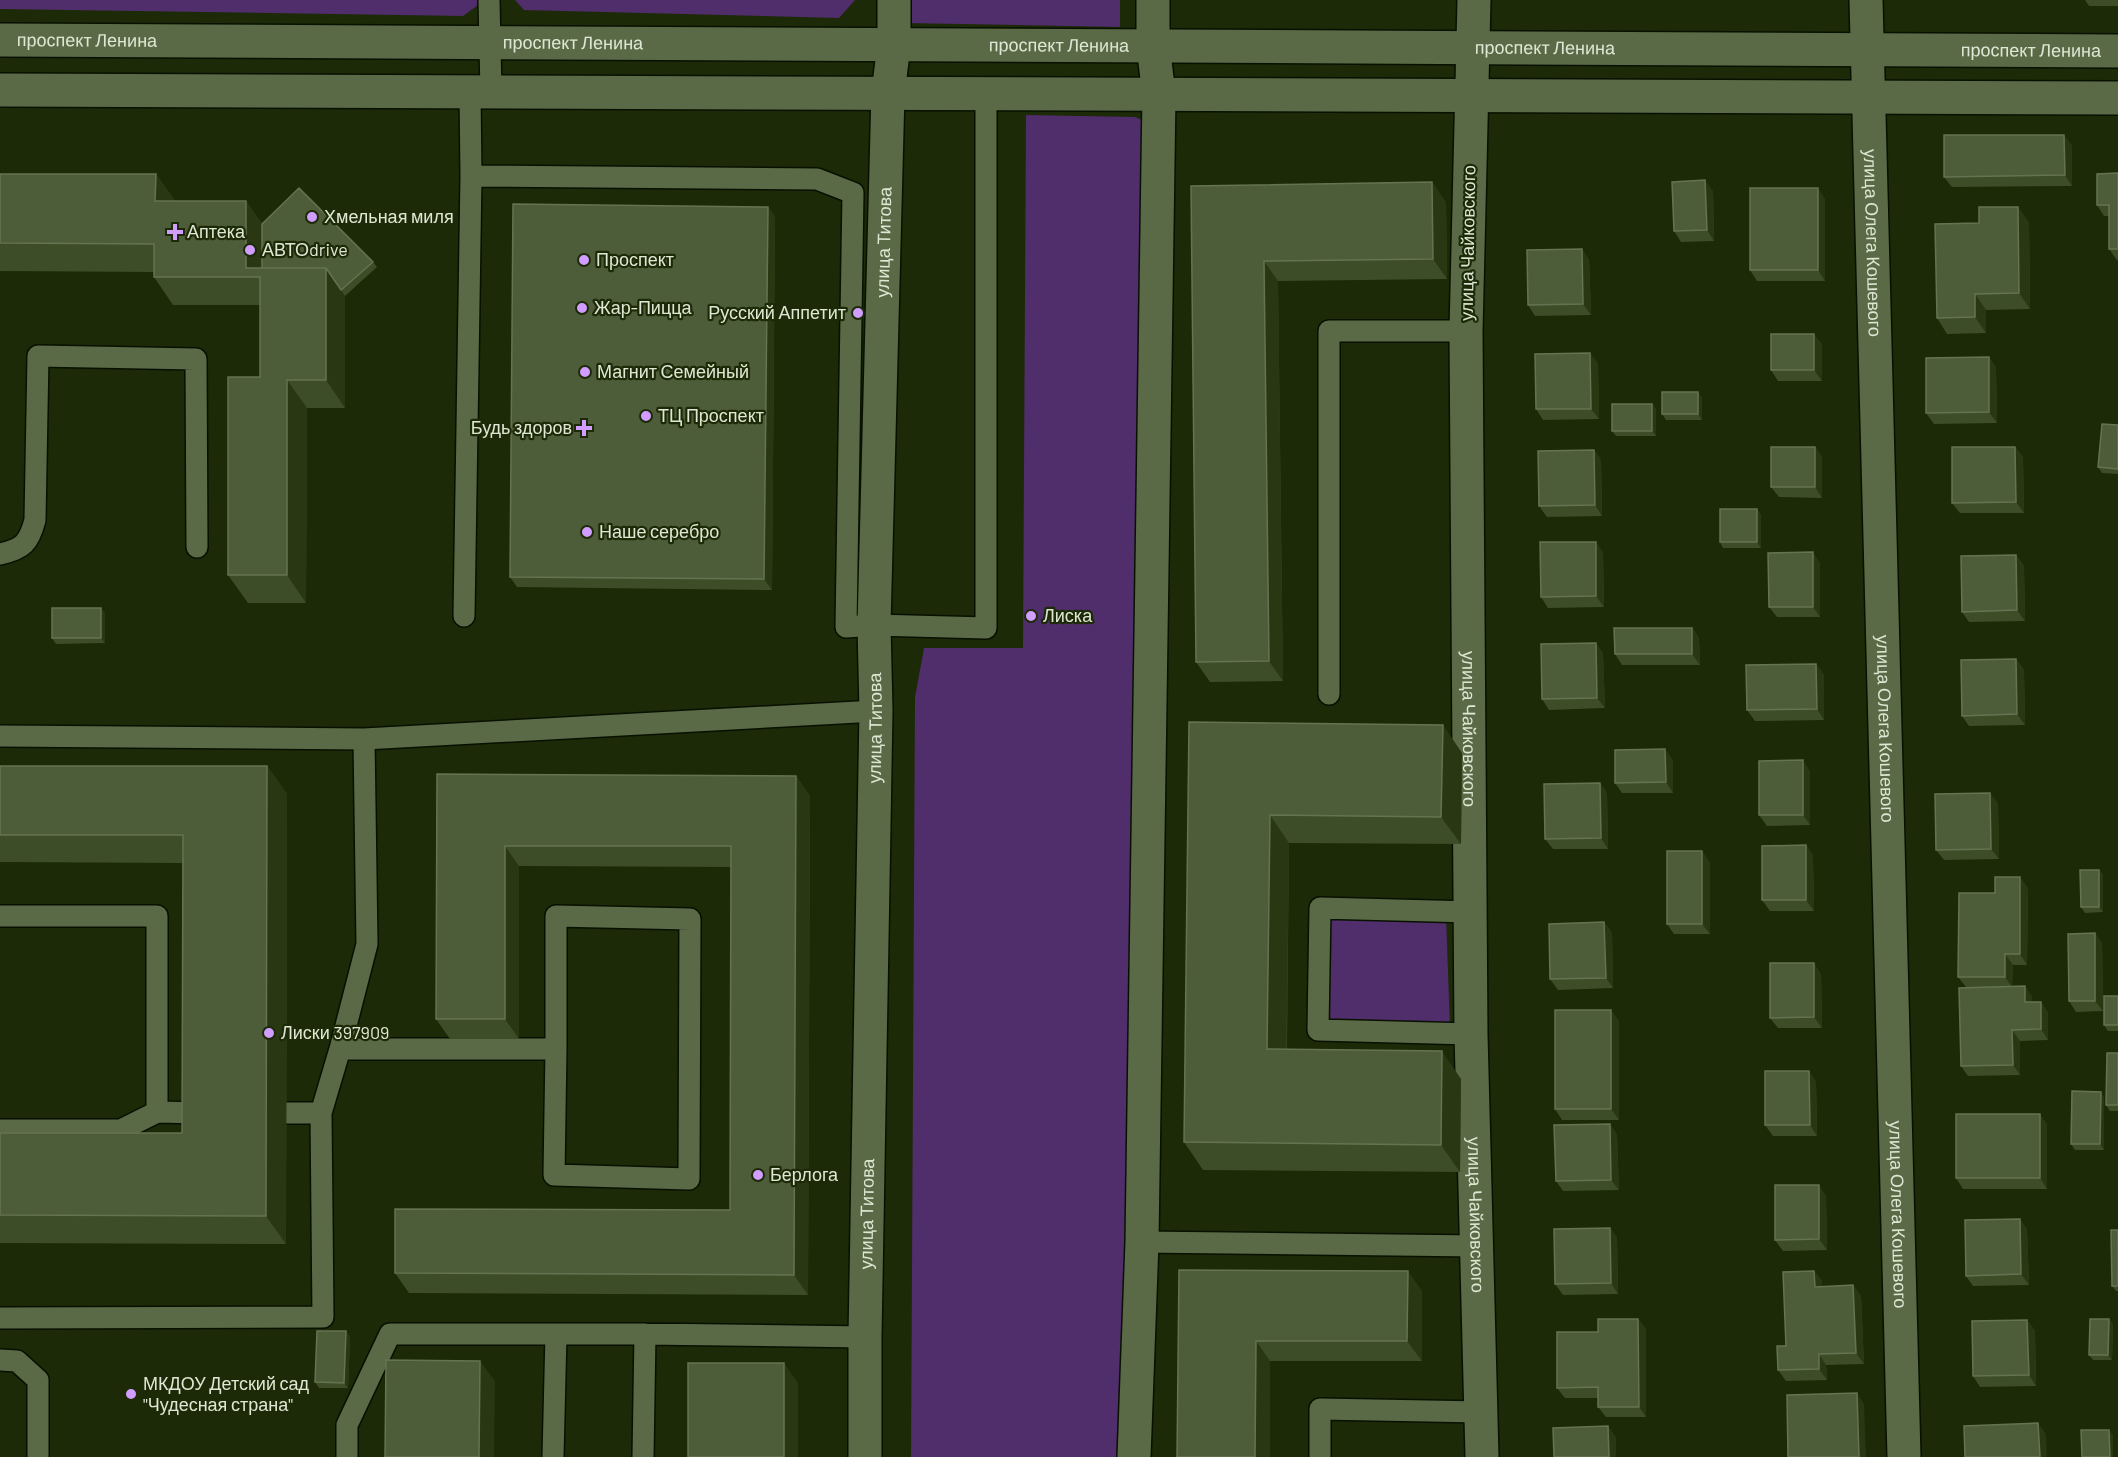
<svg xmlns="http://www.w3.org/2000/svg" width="2118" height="1457" font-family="Barlow,sans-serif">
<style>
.green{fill:#502d6b}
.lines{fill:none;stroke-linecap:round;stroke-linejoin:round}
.lane-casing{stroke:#081100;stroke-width:24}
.street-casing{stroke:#081100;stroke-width:36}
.secondary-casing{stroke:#081100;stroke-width:36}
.lane{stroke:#5a6a46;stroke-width:21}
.street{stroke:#5a6a46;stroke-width:33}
.secondary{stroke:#5a6a46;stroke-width:33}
.wall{fill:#3d4d27}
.shaded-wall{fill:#293812}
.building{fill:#4e5d39;stroke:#657352;stroke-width:1.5}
.poi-dot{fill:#d19dfe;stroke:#1c2a07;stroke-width:2}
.labels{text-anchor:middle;stroke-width:4.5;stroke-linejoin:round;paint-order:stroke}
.street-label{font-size:18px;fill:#dee7d3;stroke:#1c2a07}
.poi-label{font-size:18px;fill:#dee7d3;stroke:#1c2a07;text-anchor:start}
</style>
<rect width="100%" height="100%" fill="#1c2a07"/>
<path class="green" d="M0,0H478V5L463,16L0,9Z
M515,0H855L839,18L524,10Z
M904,0H1120V27L904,23Z
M1026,115L1135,117L1142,120L1145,125L1123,1457H911L915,697L924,648H1023Z
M1327,916H1446L1450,1027L1326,1023Z"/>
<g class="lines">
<g class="lane-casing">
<path id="lane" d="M489,0L491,92
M471,176L817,179L853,193L846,627L874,625L986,628V94
M0,554C23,549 29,543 35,520L38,356L196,359L197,547
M464,616L471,176L470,92
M1329,694V331H1466
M0,736L364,739L876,711
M364,739L367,944L340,1049H556V916L690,919L689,1179L554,1175L556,1049
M1471,912L1320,908L1318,1030L1471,1034
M0,916H157V1112
M286,1113H321L340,1049
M0,1130H121L157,1112L202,1113
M1142,1242L1478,1246
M0,1318L323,1317L321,1113
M0,1360L17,1361L38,1380V1457
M347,1457V1425L390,1334H645L865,1337
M553,1457L556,1334
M643,1457L645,1334
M1320,1457V1409L1481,1412"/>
</g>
<g class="street-casing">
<g id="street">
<path id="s1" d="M1474,0L1466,331L1471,1034L1482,1457"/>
<path id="s2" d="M1866,0L1904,1457"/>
</g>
</g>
<g class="secondary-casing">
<g id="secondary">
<path id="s3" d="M0,40L2118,51"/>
<path d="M0,90L2118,98"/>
<path id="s4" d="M865,1457V1337L876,711L874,625L888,93L894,45V0"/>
<path d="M1134,1457L1142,1242L1159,95L1153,45V0"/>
</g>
</g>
<use href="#lane" class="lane"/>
<use href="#street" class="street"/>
<use href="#secondary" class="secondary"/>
</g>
<path class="wall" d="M2085,0H2118V6H2089Z
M2072,145V186L1952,187L1944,177Z
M2118,173V260H2117L2109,249V216H2104L2097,205Z
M0,174H156L175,201H246L262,224L373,262L377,267L345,296V408H307L306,603H248L228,575L260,377V305H173L154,277V272L0,271Z
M1432,182L1446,203L1447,279L1278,281L1283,681L1210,682L1196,662L1191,186Z
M1713,191L1714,241L1681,242L1674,231Z
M1825,199V281H1757L1750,270Z
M768,207L775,217L772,590L517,587L510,577Z
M2029,222L2030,309L1986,310V333L1947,334L1937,318Z
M1589,259L1591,315L1535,316L1528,305Z
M1822,344V381H1778L1771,370Z
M1590,353L1598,364L1599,419L1543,420L1536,409Z
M1989,357L1996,368L1997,423L1934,424L1926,413Z
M1698,392L1702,398V420H1666L1662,414Z
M1652,404L1656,409V436H1616L1612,431Z
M2118,425V474L2102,473L2098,467Z
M1815,447L1822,457V498L1779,497L1771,487Z
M2015,447L2023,457L2024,513H1960L1952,503Z
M1594,450L1601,460L1602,516L1547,517L1539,506Z
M1757,509L1761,515V548H1723L1720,542Z
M1603,552L1604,607L1548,608L1541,597Z
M2016,555L2024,566L2025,621L1969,622L1962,612Z
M1820,563V617H1777L1769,607Z
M101,608L105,614V643L56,644L52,638Z
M1692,628L1699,638L1700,665H1622L1615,654Z
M1596,643L1603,654L1605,708L1549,710L1542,699Z
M2016,659L2024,670L2025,725L1969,726L1962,716Z
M1816,664L1824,675V720L1755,721L1747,710Z
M1189,722L1462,753L1461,844L1289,843L1287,1049L1461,1079L1460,1172L1203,1170L1184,1142Z
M1673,760V793H1622L1615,783Z
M0,766H267L287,794L286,1244L0,1243V1133H182L183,863L0,862Z
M1810,771V825L1767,826L1759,815Z
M437,774L796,776L810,796L808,1295L409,1293L395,1273L730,1210L731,867L519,866V1039H450L436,1019Z
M1600,783L1607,793L1608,849H1553L1545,839Z
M1990,793L1998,804L1999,859L1944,860L1936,850Z
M1806,845L1813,856L1814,911H1770L1762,900Z
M1710,862V934H1674L1667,924Z
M2099,870L2103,875V912L2085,913L2081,907Z
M2028,888L2027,965H2013L2012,986L2032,996V1002H2041L2048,1013V1040L2020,1041V1075L1968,1076L1961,1066L1966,987L1958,977L1995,893Z
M1604,922L1612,933L1613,988L1558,990L1550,979Z
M2095,933L2102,944L2103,1011L2076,1012L2069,1001Z
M1821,974L1822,1028H1778L1770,1018Z
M2118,996V1031H2108L2104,1025Z
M1619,1021V1120H1562L1555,1109Z
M2118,1053V1111H2110L2106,1105Z
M1816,1081L1817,1136H1773L1765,1125Z
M2104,1097V1150H2075L2071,1144Z
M1610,1124L1617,1135L1619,1190L1563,1191L1556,1181Z
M2047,1124V1189H1963L1956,1178Z
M1826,1196L1827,1250L1783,1251L1775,1240Z
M2020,1219L2027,1230L2029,1285L1973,1286L1966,1276Z
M1610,1228L1617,1238L1618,1294L1563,1295L1555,1284Z
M2118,1230V1291H2116L2112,1286Z
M1179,1270L1422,1291V1361H1270V1457H1177Z
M1814,1271L1822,1281V1287L1853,1285L1861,1296L1864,1364L1826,1365L1827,1380L1786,1381L1778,1370Z
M1638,1319L1646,1329V1417H1606L1598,1407V1398H1565L1557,1388L1598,1332Z
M2109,1319L2113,1324L2112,1360H2093L2089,1355Z
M2027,1320L2035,1331L2036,1386L1980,1387L1973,1376Z
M346,1331L350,1337L348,1388H319L315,1382Z"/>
<path class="shaded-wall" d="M2064,135L2072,145V186L2065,175Z
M156,174L175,201H155Z
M1705,180L1713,191L1714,241L1707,230Z
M1432,182L1446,203L1447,279L1433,259Z
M1818,188L1825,199V281L1818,270Z
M246,201L266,229L265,285L260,277L246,268Z
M768,207L775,217L772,590L764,579Z
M2018,207L2029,222L2030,309L2019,293Z
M1582,249L1589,259L1591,315L1583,304Z
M1264,261L1278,281L1283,681L1269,661Z
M326,268L345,296V408L326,380Z
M1975,294L1986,310V333L1975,317Z
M1814,334L1822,344V381L1814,370Z
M1590,353L1598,364L1599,419L1591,409Z
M1989,357L1996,368L1997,423L1989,412Z
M287,380L307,408L306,603L287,575Z
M1698,392L1702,398V420L1698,414Z
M1652,404L1656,409V436L1652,431Z
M1815,447L1822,457V498L1815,487Z
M2015,447L2023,457L2024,513L2016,502Z
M1594,450L1601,460L1602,516L1595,505Z
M1757,509L1761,515V548L1757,542Z
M1596,542L1603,552L1604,607L1596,596Z
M1813,552L1820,563V617L1813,607Z
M2016,555L2024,566L2025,621L2017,610Z
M101,608L105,614V643L101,638Z
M1692,628L1699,638L1700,665L1692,654Z
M1596,643L1603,654L1605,708L1597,698Z
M2016,659L2024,670L2025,725L2017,714Z
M1816,664L1824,675V720L1817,709Z
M1443,725L1462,753L1461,844L1441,817Z
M1665,749L1673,760V793L1666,782Z
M1803,760L1810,771V825L1803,815Z
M267,766L287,794L286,1244L266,1216Z
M796,776L810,796L808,1295L794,1275Z
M1600,783L1607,793L1608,849L1601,838Z
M1990,793L1998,804L1999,859L1991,849Z
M1270,815L1289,843L1286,1077L1267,1049Z
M1806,845L1813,856L1814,911L1806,900Z
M505,846L519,866V1039L505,1019Z
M1702,851L1710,862V934L1702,924Z
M2099,870L2103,875V912L2099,907Z
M2020,877L2028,888L2027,965L2020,954Z
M1604,922L1612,933L1613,988L1606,978Z
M2095,933L2102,944L2103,1011L2095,1001Z
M2005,954L2013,965L2012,987L2005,977Z
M1814,963L1821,974L1822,1028L1814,1017Z
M2025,986L2032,996L2033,1013L2025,1002Z
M2041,1002L2048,1013V1040L2041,1029Z
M1611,1010L1619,1021V1120L1611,1109Z
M2012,1030L2020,1041V1075L2013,1065Z
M1442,1051L1461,1079L1460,1172L1441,1145Z
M1809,1071L1816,1081L1817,1136L1810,1125Z
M2101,1092L2104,1097V1150L2100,1144Z
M2040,1114L2047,1124V1189L2040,1178Z
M1610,1124L1617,1135L1619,1190L1611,1180Z
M1819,1185L1826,1196L1827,1250L1819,1239Z
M2020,1219L2027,1230L2029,1285L2021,1274Z
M1610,1228L1617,1238L1618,1294L1611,1283Z
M1408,1271L1422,1291V1361L1407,1341Z
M1814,1271L1822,1281V1298L1815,1287Z
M1853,1285L1861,1296L1864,1364L1856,1353Z
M1638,1319L1646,1329V1417L1639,1407Z
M2109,1319L2113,1324L2112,1360L2108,1355Z
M2027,1320L2035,1331L2036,1386L2029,1375Z
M346,1331L350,1337L348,1388L344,1383Z
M1256,1341L1270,1361V1457H1255Z
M1819,1354L1826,1365L1827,1380L1819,1369Z
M480,1361L495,1381L494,1457H479Z
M784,1363L798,1383V1457H784Z
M1857,1393L1864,1404L1866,1457H1859Z
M2038,1423L2046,1434L2047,1457H2040Z
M1608,1426L1616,1437V1457H1609Z
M2109,1430L2113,1435V1457H2110Z"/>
<path class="building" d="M1944,135H2064L2065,175L1944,177Z
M2118,173V249H2109V205H2097V174Z
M0,174H156L155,201H246V268H326V380H287V575H228V377H260V277H154V244L0,243Z
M1705,180L1707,230L1674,231L1672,182Z
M1432,182L1433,259L1264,261L1269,661L1196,662L1191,186Z
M299,188L373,262L341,290L326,268H262V224Z
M1750,188H1818V270H1750Z
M513,204L768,207L764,579L510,577Z
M1979,207H2018L2019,293L1975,294V317L1937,318L1935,224L1979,223Z
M1582,249L1583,304L1528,305L1527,250Z
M1771,334H1814V370H1771Z
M1590,353L1591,409H1536L1535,354Z
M1989,357V412L1926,413V358Z
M1662,392H1698V414H1662Z
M1612,404H1652V431H1612Z
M2102,424L2118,425V469L2098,467Z
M1771,447H1815V487H1771Z
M1952,447H2015L2016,502L1952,503Z
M1594,450L1595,505L1539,506L1538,451Z
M1720,509H1757V542H1720Z
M1540,542H1596V596L1541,597Z
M1813,552V607H1769L1768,553Z
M2016,555L2017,610L1962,612L1961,556Z
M52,608H101V638H52Z
M1614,628H1692V654H1615Z
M1596,643L1597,698L1542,699L1541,644Z
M2016,659L2017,714L1962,716L1961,660Z
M1816,664L1817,709L1747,710L1746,665Z
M1189,722L1443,725L1441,817L1270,815L1267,1049L1442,1051L1441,1145L1184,1142Z
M1665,749L1666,782L1615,783V750Z
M1803,760V815H1759V761Z
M0,766H267L266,1216L0,1215V1133H182L183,835H0Z
M437,774L796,776L794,1275L395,1273V1209L730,1210L731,846H505V1019H436Z
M1600,783L1601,838L1545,839L1544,784Z
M1990,793L1991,849L1936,850L1935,794Z
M1806,845V900H1762V846Z
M1667,851H1702V924H1667Z
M2080,870H2099V907H2081Z
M1995,877H2020V954H2005V977H1958L1959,893H1995Z
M1604,922L1606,978L1550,979L1549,924Z
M2095,933V1001H2069L2068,934Z
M1770,963H1814V1017L1770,1018Z
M2025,986V1002H2041V1029L2012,1030L2013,1065L1961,1066L1959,988Z
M2104,996H2118V1025H2104Z
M1555,1010H1611V1109H1555Z
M2107,1053H2118V1105H2106Z
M1765,1071H1809L1810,1125H1765Z
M2072,1091L2101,1092L2100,1144H2071Z
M1956,1114H2040V1178H1956Z
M1610,1124L1611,1180L1556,1181L1554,1125Z
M1775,1185H1819V1239L1775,1240Z
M2020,1219L2021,1274L1966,1276L1965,1220Z
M1610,1228L1611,1283L1555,1284L1554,1229Z
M2111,1230H2118V1286H2112Z
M1179,1270L1408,1271L1407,1341H1256L1255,1457H1177Z
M1814,1271L1815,1287L1853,1285L1856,1353L1819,1354V1369L1778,1370L1777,1346H1786L1783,1272Z
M1598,1319H1638L1639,1407H1598V1387L1557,1388V1332H1598Z
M2090,1319H2109L2108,1355H2089Z
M2027,1320L2029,1375L1973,1376L1972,1321Z
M317,1331H346L344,1383L315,1382Z
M386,1360L480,1361L479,1457H385Z
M688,1363H784V1457H688Z
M1857,1393L1859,1457H1788L1787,1395Z
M2038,1423L2040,1457H1965L1964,1426Z
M1608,1426L1609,1457H1554L1553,1428Z
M2081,1430H2109L2110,1457H2082Z"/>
<g class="poi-dot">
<circle cx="312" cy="217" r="6"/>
<path d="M172 223h6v6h6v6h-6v6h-6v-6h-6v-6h6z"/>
<circle cx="250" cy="250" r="6"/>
<circle cx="584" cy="260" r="6"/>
<circle cx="582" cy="308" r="6"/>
<circle cx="858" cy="313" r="6"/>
<circle cx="585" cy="372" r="6"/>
<circle cx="646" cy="416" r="6"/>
<path d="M581 419h6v6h6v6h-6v6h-6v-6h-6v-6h6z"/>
<circle cx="587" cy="532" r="6"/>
<circle cx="1031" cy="616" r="6"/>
<circle cx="269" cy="1033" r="6"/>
<circle cx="758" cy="1175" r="6"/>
<circle cx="131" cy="1394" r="6"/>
</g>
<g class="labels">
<g class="street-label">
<text dy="6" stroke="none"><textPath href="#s3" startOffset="87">проспект Ленина</textPath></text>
<text dy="6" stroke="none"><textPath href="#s3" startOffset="573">проспект Ленина</textPath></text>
<text dy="6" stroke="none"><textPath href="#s3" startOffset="1059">проспект Ленина</textPath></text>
<text dy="6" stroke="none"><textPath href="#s3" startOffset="1545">проспект Ленина</textPath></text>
<text dy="6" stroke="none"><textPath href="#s3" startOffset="2031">проспект Ленина</textPath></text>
<text dy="6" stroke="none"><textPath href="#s4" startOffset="1215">улица Титова</textPath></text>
<text transform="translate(1468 243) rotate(-89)" y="6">улица Чайковского</text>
<text dy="6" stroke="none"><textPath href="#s2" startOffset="243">улица Олега Кошевого</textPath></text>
<text dy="6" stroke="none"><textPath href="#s4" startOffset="729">улица Титова</textPath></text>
<text dy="6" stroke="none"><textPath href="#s2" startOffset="729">улица Олега Кошевого</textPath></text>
<text dy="6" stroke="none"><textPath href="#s1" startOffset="729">улица Чайковского</textPath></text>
<text dy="6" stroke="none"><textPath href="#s4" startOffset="243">улица Титова</textPath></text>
<text dy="6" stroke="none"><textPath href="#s1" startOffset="1215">улица Чайковского</textPath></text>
<text dy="6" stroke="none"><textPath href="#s2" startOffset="1215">улица Олега Кошевого</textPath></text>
</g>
<g class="poi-label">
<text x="324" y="223">Хмельная миля</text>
<text x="187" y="238">Аптека</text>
<text x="262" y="256">АВТОdrive</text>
<text x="596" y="266">Проспект</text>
<text x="594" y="314">Жар-Пицца</text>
<text x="846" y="319" text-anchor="end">Русский Аппетит</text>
<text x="597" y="378">Магнит Семейный</text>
<text x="658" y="422">ТЦ Проспект</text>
<text x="572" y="434" text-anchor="end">Будь здоров</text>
<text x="599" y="538">Наше серебро</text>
<text x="1043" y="622">Лиска</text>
<text x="281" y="1039">Лиски 397909</text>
<text x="770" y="1181">Берлога</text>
<text x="143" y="1390">МКДОУ Детский сад<tspan x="143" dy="21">"Чудесная страна"</tspan></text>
</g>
</g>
</svg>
